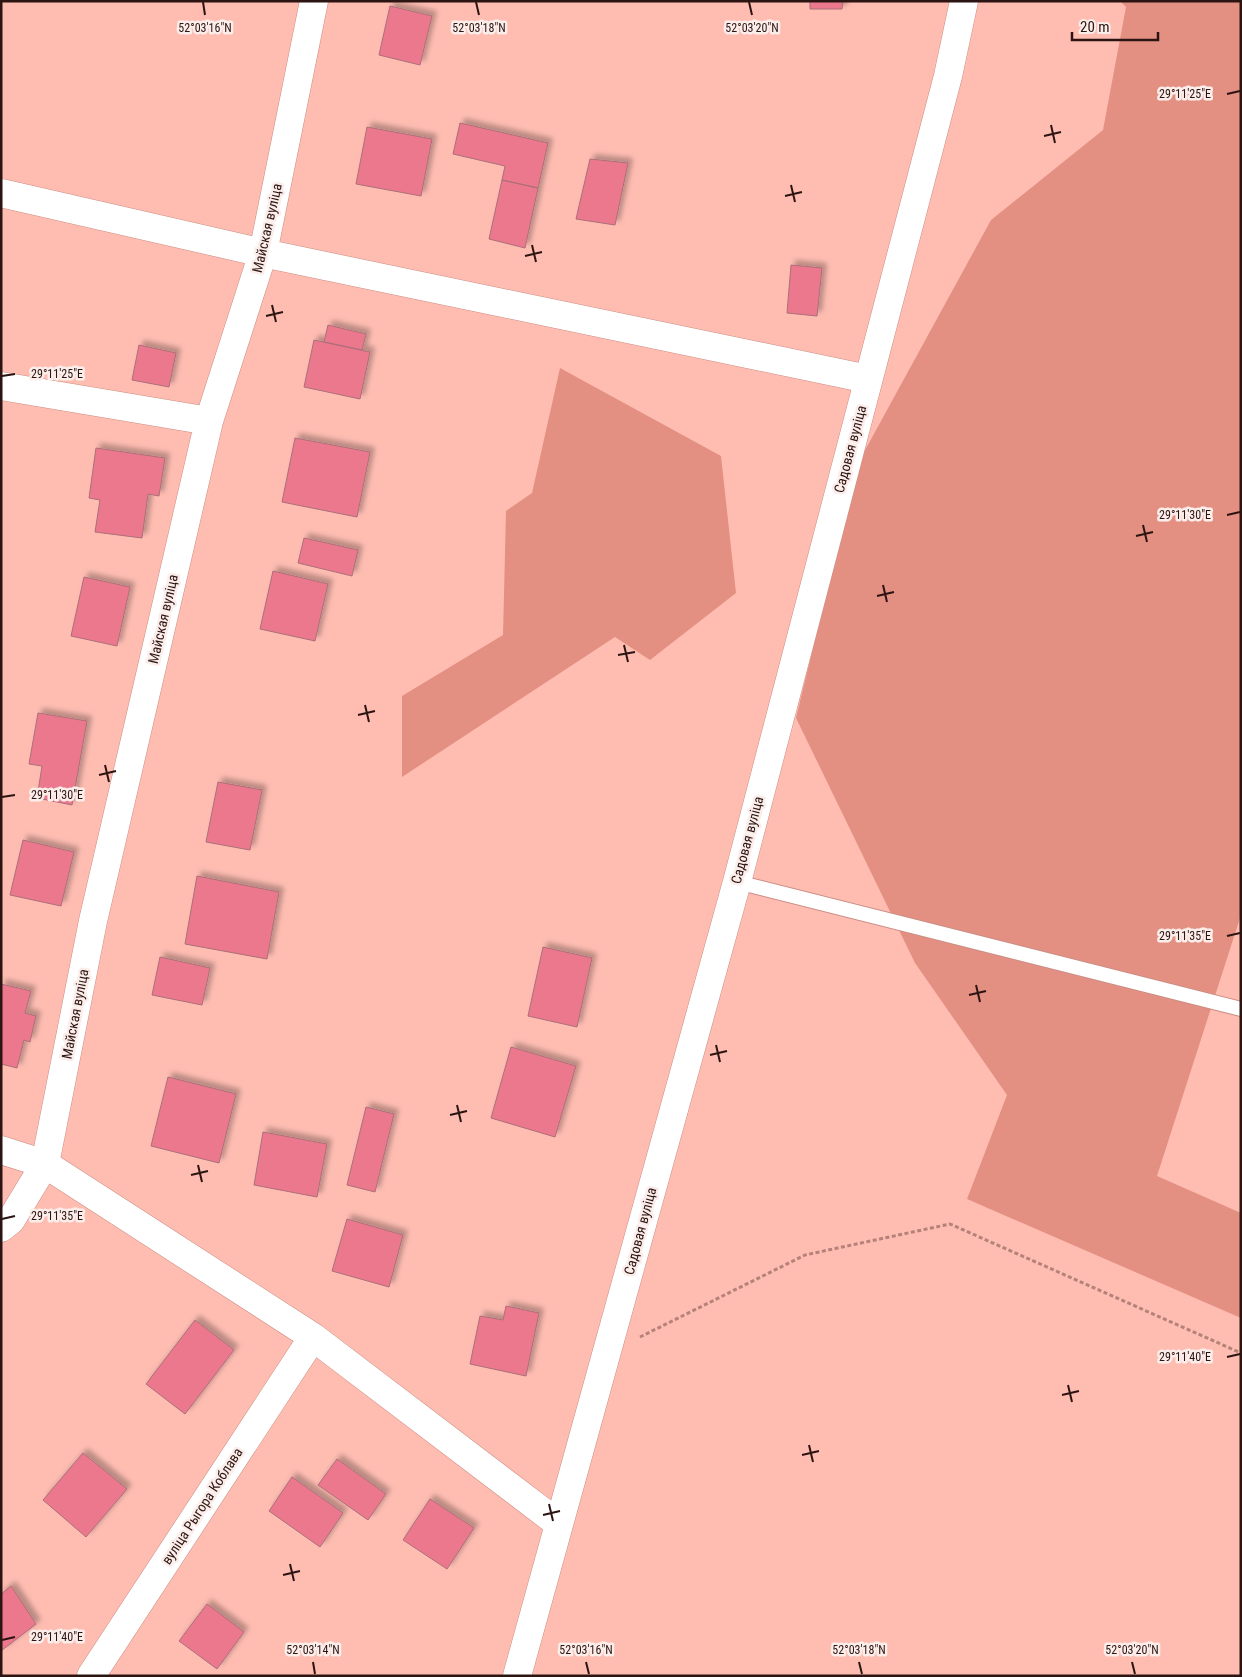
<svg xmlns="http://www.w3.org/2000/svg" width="1242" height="1677" font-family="'Roboto Condensed',sans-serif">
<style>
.green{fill:#e39083}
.building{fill:#ec788e;stroke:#ab6f78;filter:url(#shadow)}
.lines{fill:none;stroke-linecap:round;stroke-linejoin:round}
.lane-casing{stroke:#cb8d83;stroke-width:16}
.street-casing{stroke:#cb8d83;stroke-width:29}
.path{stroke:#b5827a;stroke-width:3;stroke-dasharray:4 2.5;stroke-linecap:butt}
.lane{stroke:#fff;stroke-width:14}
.street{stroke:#fff;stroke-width:28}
.ticks{fill:none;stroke:#2b1411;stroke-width:2}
.labels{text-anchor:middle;stroke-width:5;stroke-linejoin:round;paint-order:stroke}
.street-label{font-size:14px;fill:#2b1411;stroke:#fbedea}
.ticks-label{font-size:12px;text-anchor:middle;fill:#2b1411;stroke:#fbedea;stroke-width:5;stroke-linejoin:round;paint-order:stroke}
</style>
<defs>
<filter id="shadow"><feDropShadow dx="4.5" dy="-4.5" stdDeviation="2.5" flood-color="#0004"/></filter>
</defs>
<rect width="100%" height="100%" fill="#ffbdb2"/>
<path class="green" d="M1120,1H1241V915L1157,1176L1241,1213V1318L967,1199L1007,1095L915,963L796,718L858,463L991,220L1103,130L1126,7Z
M560,368L721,456L736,593L650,660L615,637L402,777V696L503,635L506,511L532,493Z"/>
<path class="building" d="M810,1H843L842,9H810Z
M390,6L432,16L420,65L379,55Z
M460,123L548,143L538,188L502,180L505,166L453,154Z
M367,127L432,139L421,196L356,184Z
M590,159L628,163L615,225L576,219Z
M502,180L538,188L525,248L489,239Z
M791,265L822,268L817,316L787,313Z
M328,325L366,334L362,350L324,342Z
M314,340L370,352L360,399L304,387Z
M139,345L176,353L169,387L132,380Z
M295,438L370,452L357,517L282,502Z
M96,448L165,458L159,496L148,494L142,538L95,532L100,500L89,498Z
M304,538L358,550L352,576L298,563Z
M273,571L328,584L315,641L260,629Z
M84,577L130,587L117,646L71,636Z
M38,713L87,721L72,805L37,798L42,766L29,764Z
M218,782L262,790L250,850L206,842Z
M23,840L74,852L61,906L10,895Z
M197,876L279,892L267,959L185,944Z
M543,947L592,958L577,1027L528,1016Z
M160,957L210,968L202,1005L152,995Z
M1,984L31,991L25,1013L36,1016L30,1042L24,1040L17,1068L1,1064Z
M511,1047L576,1066L555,1137L491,1118Z
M168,1077L236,1094L219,1163L151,1146Z
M366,1107L394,1114L375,1192L347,1185Z
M263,1132L327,1144L317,1197L254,1185Z
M347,1219L403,1235L389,1287L332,1271Z
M506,1306L539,1313L526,1376L470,1364L480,1316L503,1320Z
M195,1320L234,1350L185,1414L146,1384Z
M83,1453L127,1489L86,1537L43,1500Z
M337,1459L386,1494L368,1520L318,1485Z
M292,1477L343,1513L320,1547L269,1511Z
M430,1499L474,1528L447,1569L403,1540Z
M11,1586L36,1624L1,1651V1594Z
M207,1604L244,1632L217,1669L179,1641Z"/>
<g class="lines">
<g class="lane-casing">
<path id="lane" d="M737,882L1241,1009"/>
</g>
<g class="street-casing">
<path id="street" d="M1,193L263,253L868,379
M1,386L209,421
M1,1150L45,1164L313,1337L559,1524
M1,1228L11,1220L45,1164L93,921L209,421L263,253L314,1
M91,1676L313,1337
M517,1676L737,882L948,76L964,1"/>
</g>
<path class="path" d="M640,1337L805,1255L950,1224L1241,1353"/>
<use href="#lane" class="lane"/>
<use href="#street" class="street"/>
</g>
<path class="ticks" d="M203,2L205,15M476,2L479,15M749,2L752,15M1227,94L1240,91M1051,125L1055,143M1044,136L1061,132M791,185L795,202M785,196L802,192M532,245L536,262M525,256L542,252M272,305L276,322M266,316L283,312M2,376L15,374M1227,515L1240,512M1143,525L1147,542M1136,536L1153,532M883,585L887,602M877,596L894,592M624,645L628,662M618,655L635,652M365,705L369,722M358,715L375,711M105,765L109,782M99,775L116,771M2,797L15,795M1227,936L1240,933M976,985L980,1002M969,995L986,991M716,1045L720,1062M710,1055L727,1051M457,1105L461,1122M450,1115L467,1111M198,1165L202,1182M191,1175L208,1171M2,1219L15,1216M1227,1357L1240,1354M1068,1385L1072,1402M1062,1395L1079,1391M809,1445L813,1462M802,1455L819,1451M549,1504L553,1521M543,1515L560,1511M290,1564L294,1581M283,1575L300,1571M2,1640L15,1637M313,1662L315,1674M586,1662L589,1674M859,1662L862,1674M1132,1662L1135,1674"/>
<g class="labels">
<g class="street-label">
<text transform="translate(267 228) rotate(-77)" y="5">Майская вуліца</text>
<text transform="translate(850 449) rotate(-75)" y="5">Садовая вуліца</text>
<text transform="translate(163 619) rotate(-77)" y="5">Майская вуліца</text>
<text transform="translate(747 840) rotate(-75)" y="5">Садовая вуліца</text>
<text transform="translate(75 1014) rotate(-79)" y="5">Майская вуліца</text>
<text transform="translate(640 1231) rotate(-75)" y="5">Садовая вуліца</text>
<text transform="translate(202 1506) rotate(-57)" y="5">вуліца Рыгора Коблава</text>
</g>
</g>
<g class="ticks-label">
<text x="205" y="32">52°03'16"N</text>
<text x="479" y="32">52°03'18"N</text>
<text x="752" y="32">52°03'20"N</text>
<text x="1185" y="98">29°11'25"E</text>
<text x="57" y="378">29°11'25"E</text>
<text x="1185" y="519">29°11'30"E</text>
<text x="57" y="799">29°11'30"E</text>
<text x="1185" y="940">29°11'35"E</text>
<text x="57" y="1220">29°11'35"E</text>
<text x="1185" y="1361">29°11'40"E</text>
<text x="57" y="1641">29°11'40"E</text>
<text x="313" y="1654">52°03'14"N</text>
<text x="586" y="1654">52°03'16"N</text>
<text x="859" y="1654">52°03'18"N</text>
<text x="1132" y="1654">52°03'20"N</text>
</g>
<rect width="1242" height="1677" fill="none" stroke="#2b1411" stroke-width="5"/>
<path d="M1072 32v8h86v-8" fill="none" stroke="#2b1411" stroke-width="2.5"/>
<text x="1080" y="32" font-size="15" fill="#2b1411" stroke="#fbedea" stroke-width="4" paint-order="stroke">20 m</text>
</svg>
